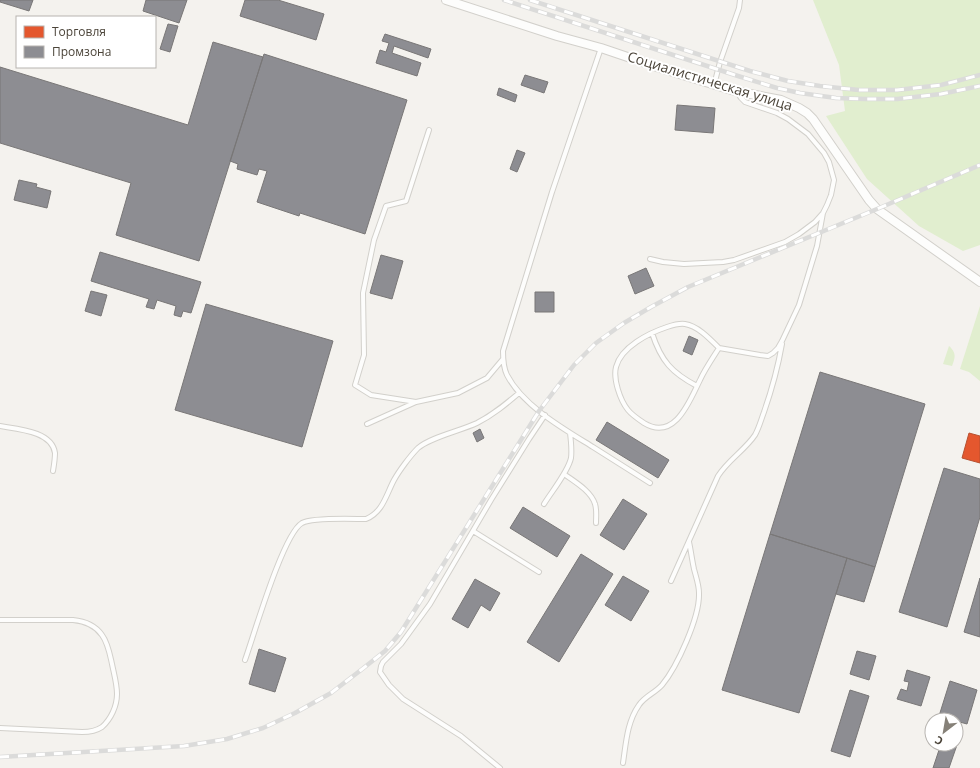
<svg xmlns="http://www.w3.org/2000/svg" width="980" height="768" font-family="'Open Sans',sans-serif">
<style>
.green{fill:#e1eecf}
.shops{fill:#e4572e;stroke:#b65131}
.industry{fill:#8d8d92;stroke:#797777}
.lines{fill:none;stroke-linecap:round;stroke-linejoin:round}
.lane-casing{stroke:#d2d0cb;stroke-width:6}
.street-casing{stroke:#d2d0cb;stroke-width:10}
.lane{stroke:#fdfdfc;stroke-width:4}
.street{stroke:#fdfdfc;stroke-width:8}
.rail-casing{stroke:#dbdbda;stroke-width:4.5}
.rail{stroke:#fff;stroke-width:3;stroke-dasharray:9;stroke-linecap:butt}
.labels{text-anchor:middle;stroke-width:4;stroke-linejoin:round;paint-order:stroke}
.street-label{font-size:14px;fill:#4b4439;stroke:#fff}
</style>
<rect width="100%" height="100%" fill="#f4f2ee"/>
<path class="green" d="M813,0H980V245L963,251L919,226L867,179L826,116L845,111L839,65Z
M980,306V381L969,372L960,369Z
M949,346C957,353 955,358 952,366L943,364Z"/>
<path class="shops" d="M969,433L980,436V463L962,458Z"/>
<path class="industry" d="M0,0H33L29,11L0,2Z
M146,0H187L179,23L143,11Z
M245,0H278L324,14L316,40L240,16Z
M168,24L178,26L170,52L160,49Z
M385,34L431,49L428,58L394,46L392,53L421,63L417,76L376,63L380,50L386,52L389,43L382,41Z
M213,42L263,57L199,261L116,235L131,183L0,143V67L188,125Z
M264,54L407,100L365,234L300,213L299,216L257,202L267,171L259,169L257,175L237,169L238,164L230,161Z
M525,75L548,82L544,93L521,85Z
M499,88L517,95L515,102L497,95Z
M677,105L715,108L713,133L675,130Z
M517,150L525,153L517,172L510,169Z
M19,180L37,184L36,187L51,191L47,208L14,200Z
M100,252L201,282L191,313L183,311L181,317L174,315L176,306L157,300L154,309L146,307L149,299L91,281Z
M381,255L403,261L392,299L370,293Z
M646,268L654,286L635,294L628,276Z
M91,291L107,295L101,316L85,311Z
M535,292H554V312H535Z
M206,304L333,341L302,447L175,410Z
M689,336L698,340L692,355L683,351Z
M820,372L925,404L875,567L770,534Z
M607,422L669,460L658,478L596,440Z
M480,429L484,438L477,442L473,433Z
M944,468L980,479V517L947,627L899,612Z
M623,499L647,514L624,550L600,535Z
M523,507L570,536L557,557L510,528Z
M770,534L847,558L799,713L722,690Z
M581,554L613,574L559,662L527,642Z
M847,558L875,567L864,602L836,594Z
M623,576L649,591L631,621L605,605Z
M980,578V637L964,632Z
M475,579L500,593L490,611L481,605L468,628L452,619Z
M259,649L286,658L275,692L249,684Z
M857,651L876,656L869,680L850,674Z
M907,670L930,677L921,706L897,699L901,689L907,691L909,682L904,681Z
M950,681L977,690L967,724L956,721V720H952L939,716Z
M850,690L869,696L850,757L831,751Z
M956,741L958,742L949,768H933L941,744H956Z"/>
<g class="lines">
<g class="lane-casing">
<path id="lane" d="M601,48L552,192L503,351C503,359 503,367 507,375C523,406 564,429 593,447C612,459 631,471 650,483
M714,85L720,62L739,8L740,0
M650,259L663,262L684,264L723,262L734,260L785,242L799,234L815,222L823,213L827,205L831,195L834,180L829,162L824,153L808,134L788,119L777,113L745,102L741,98L737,92
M652,333C661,361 672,373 697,386
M719,348C710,339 698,326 685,324C679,323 673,325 667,327C649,333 621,347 616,367C613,379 620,400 628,410C632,415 638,419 644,423C675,442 690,400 700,380C705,369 712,359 719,348L760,355L768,356L773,353L778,348L782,341L799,305L817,246L823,213
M416,402L371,395L355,385L364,355L363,293L374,240L386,206L406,201L429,130
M367,424L416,402L458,393L487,378L503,359
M0,426C17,429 52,431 55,453C55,459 54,465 53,471
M564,474C575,482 591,491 595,504C597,510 596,517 596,523
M544,504C552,491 568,472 571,458C572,450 571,441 570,433
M473,531L539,572
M671,581L718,476C728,460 745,450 755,435C759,428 761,420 764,412C772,389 778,367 782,344
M0,620H73C84,621 95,625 102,635C108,643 110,655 112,664C114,674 117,684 117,694C117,706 111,719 102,727C96,731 89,732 82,732L0,728
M245,660C254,635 283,534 302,523C313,517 353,519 366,519C383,512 386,495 394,480C399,471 410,456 418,448C431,437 460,431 477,423C493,415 506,404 519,393
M623,763C626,743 627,722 639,705C645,696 655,693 662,685C677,667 700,617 699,593C699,585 696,577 694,569C692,560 691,551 689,542
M500,768L461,736L403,699L389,685L380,672L381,666L383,662L401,644L430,604L491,500L529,439L545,415"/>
</g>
<g class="street-casing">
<path id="street" d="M446,0L557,36L601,48L660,68L735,91L781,100L799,108L807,113L813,119L869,200L877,209L980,282"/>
</g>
<use href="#lane" class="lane"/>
<use href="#street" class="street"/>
<g class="rail-casing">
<path id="rail" d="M504,0L738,76L777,88L800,93L836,98L865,99H897L941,94L980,86
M530,0L750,71L788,81L820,86L859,90H897L941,85L980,75
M0,757L184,746L227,739L263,728L295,713L331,693L361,670L385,651L401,632L539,411L574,365L596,343L624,323L651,307L688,287L877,209L980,165"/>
</g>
<use href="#rail" class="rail"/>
</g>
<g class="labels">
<g class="street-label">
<text transform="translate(710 81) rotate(17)" y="5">Социалистическая улица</text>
</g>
</g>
<rect x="16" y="16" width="140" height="52" fill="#ffffff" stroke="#b7b4b0"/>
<rect x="24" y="26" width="20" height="12" fill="#e4572e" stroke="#b7b4b0"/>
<text x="52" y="36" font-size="12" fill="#4b4439">Торговля</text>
<rect x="24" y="46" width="20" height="12" fill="#8d8d92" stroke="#b7b4b0"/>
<text x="52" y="56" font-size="12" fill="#4b4439">Промзона</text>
<g transform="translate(944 732) rotate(211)"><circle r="19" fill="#ffffff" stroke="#b7b4b0"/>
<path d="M0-3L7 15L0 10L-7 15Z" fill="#868178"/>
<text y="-6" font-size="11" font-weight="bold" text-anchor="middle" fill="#4b4439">С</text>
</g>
</svg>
